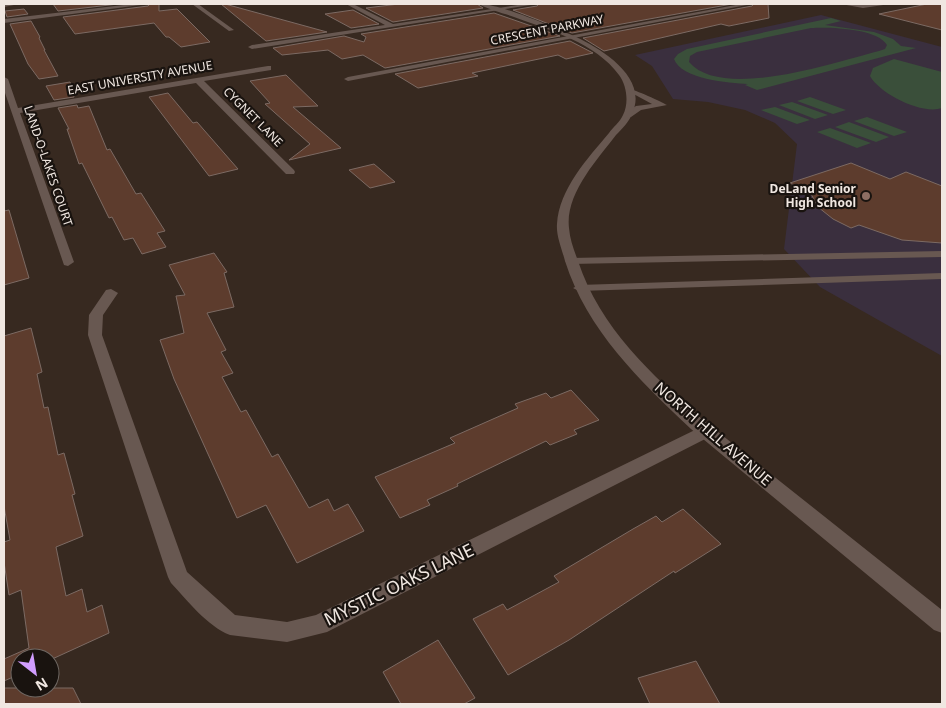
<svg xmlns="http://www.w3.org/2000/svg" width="946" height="708" font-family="'Noto Sans',sans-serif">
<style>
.education{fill:#3a2f3e}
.green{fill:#3a4f3a;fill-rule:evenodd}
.building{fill:#5d3c2d;stroke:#7c6a63}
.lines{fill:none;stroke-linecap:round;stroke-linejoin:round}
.service{fill:#685851;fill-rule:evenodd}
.minor{fill:#685851;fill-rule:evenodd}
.tertiary{fill:#685851;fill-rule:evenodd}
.education-dot{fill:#8d6e63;stroke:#19130f;stroke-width:2}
.labels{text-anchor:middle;stroke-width:4.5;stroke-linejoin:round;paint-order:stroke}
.far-street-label{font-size:12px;fill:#f0e7e1;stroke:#19130f}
.far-poi-label{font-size:12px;font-weight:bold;fill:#f0e7e1;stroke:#19130f;text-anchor:end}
.street-label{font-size:15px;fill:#f0e7e1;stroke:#19130f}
.near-street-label{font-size:18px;fill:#f0e7e1;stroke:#19130f}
</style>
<rect width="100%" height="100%" fill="#372920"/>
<path class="education" d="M821,15L942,47V356L820,287L784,249L797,144L775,123L745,110L708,102L673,99L652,66L635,55Z"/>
<path class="green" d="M831,18L841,21L825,25L874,32L893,39L901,46L916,48L757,90L745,85L748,84C729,83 681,79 674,59L678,54L687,49ZM811,28C829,27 877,28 887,45L885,49L879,51C836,62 722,101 689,62L690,56L697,52Z
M894,59L942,72V108C922,115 880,94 870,76L873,68Z
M810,97L846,110L833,114L797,101Z
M792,102L828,115L815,119L779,105Z
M775,107L810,120L797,124L761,110Z
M867,117L907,132L894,136L854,121Z
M849,122L889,137L876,142L835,127Z
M830,128L871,143L857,148L817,132Z"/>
<path class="building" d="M53,4H118L58,11Z
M150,4H159V11L177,9L210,42L181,47L169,37H166L154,23L75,34L63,17L148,6Z
M221,4H225L327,32L266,41Z
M399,4H477L483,8L393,22L366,8Z
M539,4H732L572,33L513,10L537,6Z
M754,4H768L769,18L729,26L721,24L604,51L583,38L752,6Z
M927,4H942V30L879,14Z
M24,9L28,14L7,17L5,11Z
M353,10L379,24L351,28L325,14Z
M494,13L560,36L385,68L363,55L342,59L328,50L282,55L273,48L344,36L364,42L366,37L361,34Z
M31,21L40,37L39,38L45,50H44L58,76L39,79L28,64L10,24Z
M570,41L593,53L566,59L558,55L472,73L478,76L418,88L395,74Z
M286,75L318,106L293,107L341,148L289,160L310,144L265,104L270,103L250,81Z
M70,82L74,97L54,100L46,86Z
M168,93L193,123L197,122L238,169L209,176L149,97Z
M77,105L78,108L89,106L107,150L110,149L136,194L141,193L165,231L157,233L166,247L142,254L133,238L124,240L112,217L109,218L82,163L79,164L67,129H69L58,108Z
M851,163L890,179L906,172L942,186V243L902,240L859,225L851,228L833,219L818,207L810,192L790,183Z
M374,164L395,182L370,188L349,170Z
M9,210L29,278L4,285V211Z
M214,253L227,272L224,273L234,307L207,313L226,350L221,352L233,373L222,377L241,412L246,410L272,457L278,454L309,508L328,499L334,511L348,504L364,531L297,563L266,505L237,518L174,379L160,340L184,333L176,296L185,295L169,265Z
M31,328L42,372L37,374L44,408L48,407L58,455L64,453L75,494L72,495L83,536L56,547L66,596L82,589L87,612L102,605L109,633L50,660V658H20V674L4,681V659L29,648L21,590L9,595L4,562V542L10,540L4,506V336Z
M571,390L599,420L574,430L577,434L550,445L546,441L457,484L458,486L427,500L430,505L400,518L375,477L455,443L450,438L518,408L515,404L546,393L551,398Z
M683,509L721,544L675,573L674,571L569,640L508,675L473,619L503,604L507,610L559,582L554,576L633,529L656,516L662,522Z
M438,640L475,698L464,704H401L383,672Z
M696,661L720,704H650L638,678Z
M4,688H73L81,704H4Z"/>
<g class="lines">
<path class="service" d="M628,89C632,88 662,102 667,105L641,110L631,117H625V113L636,106L652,104L628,91Z
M942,251V257L570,264L565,261L570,258Z
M942,273V279L579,291L573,288L579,285Z"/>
<path class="minor" d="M4,4H19L4,7Z
M192,4H198L234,30L229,31Z
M346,4H353L393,24L524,4H537L252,49L248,47L252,45L385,25Z
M741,4H752L348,81L344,79L348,77Z
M841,4H890L863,8Z
M268,66H271V70L204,81L294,170L295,172L294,174H286L196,83L20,113L74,262L68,266L64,265L4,90V77L8,79L18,108Z
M111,289L118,293L103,315L102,335L187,572L235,615L287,622L316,615L699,428L705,426L711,428L714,432L711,436L327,632L287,642L230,635C207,626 188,601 171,583L168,577L88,335L89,315L106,290Z"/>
<path class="tertiary" d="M132,4H148L4,23V19Z
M479,4C498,3 556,28 576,37C602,49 649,78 632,114C629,122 622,129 616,135C597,160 565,194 569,228C570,240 574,250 578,261C600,328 652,375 703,420L942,610V633L934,630L691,429C639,380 587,330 565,261C562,249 556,236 557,224C559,189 588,158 609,133C613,127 620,122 623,115C629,103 627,86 619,75C596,43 550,30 514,17C503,13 489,10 479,4Z"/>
</g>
<circle class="education-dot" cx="866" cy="196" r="5"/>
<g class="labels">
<g class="far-street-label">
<text transform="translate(547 30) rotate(-11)" y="4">CRESCENT PARKWAY</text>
<text transform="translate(140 78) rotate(-10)" y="4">EAST UNIVERSITY AVENUE</text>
<text transform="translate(253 117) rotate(45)" y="4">CYGNET LANE</text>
<text transform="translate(48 166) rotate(71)" y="4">LAND-O-LAKES COURT</text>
</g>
<g class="far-poi-label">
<text x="856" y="193">DeLand Senior<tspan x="856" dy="14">High School</tspan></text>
</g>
<g class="street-label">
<text transform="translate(713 434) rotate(41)" y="5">NORTH HILL AVENUE</text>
</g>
<g class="near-street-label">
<text transform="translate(399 585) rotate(-26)" y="6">MYSTIC OAKS LANE</text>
</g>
</g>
<rect width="946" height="708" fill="none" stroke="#f0e7e1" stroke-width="10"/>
<g transform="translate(35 673) rotate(149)"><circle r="24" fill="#19130f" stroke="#6f6863"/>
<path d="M0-4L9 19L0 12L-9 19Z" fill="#d19dfe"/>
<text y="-8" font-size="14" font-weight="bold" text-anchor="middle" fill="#f0e7e1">N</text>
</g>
</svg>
